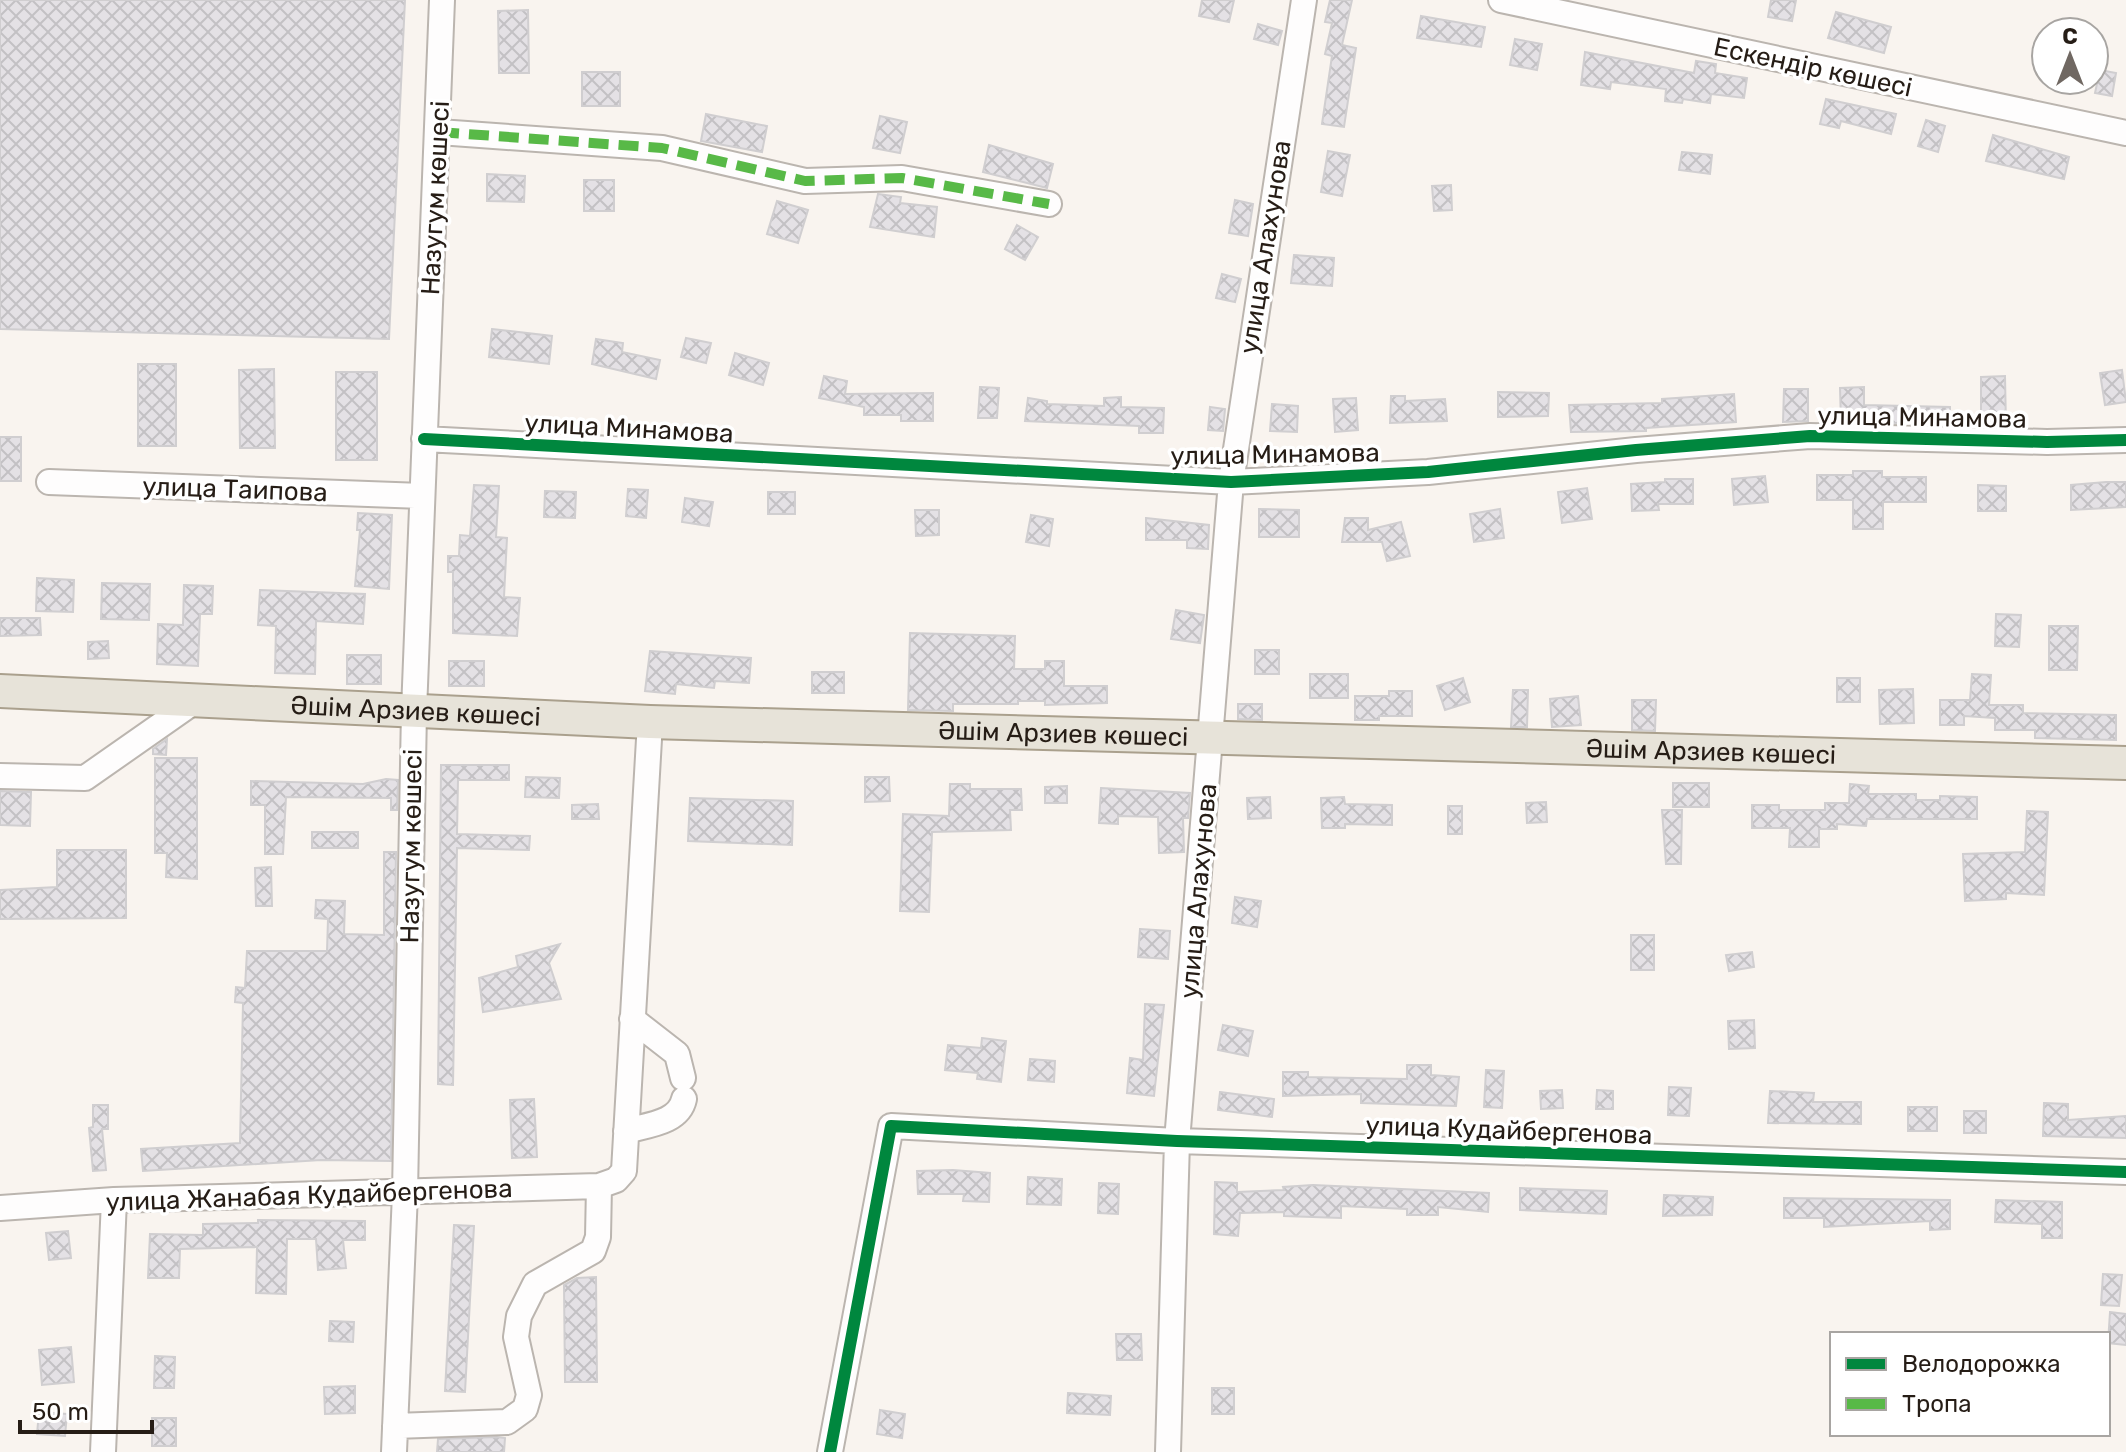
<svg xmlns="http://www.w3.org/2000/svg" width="2126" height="1452" font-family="Rubik,sans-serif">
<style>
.building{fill:url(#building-cross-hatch);stroke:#d0ced0;stroke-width:2}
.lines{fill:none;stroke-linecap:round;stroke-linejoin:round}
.minor-casing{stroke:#bbb5af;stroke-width:28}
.major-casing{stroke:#aaa08d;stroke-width:36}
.minor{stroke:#fefdfd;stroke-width:24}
.major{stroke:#e7e3d9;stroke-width:32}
.quiet{stroke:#58b947;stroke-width:10;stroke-dasharray:20 10;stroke-linecap:butt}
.cycleway-casing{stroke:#fff;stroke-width:17}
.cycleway{stroke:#00873e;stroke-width:12}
.labels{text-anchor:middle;stroke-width:7;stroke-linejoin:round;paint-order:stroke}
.street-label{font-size:26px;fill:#261d16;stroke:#fff}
</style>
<defs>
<pattern id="building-cross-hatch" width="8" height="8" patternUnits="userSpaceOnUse" patternTransform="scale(2)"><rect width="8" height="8" fill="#e4e1e5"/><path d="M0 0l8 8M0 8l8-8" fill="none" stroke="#c3c1c4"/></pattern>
</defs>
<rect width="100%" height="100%" fill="#f9f4ef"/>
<path class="building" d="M0,0H405L389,339L0,329Z
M1202,0H1234L1229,22L1199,16Z
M1330,0H1352L1342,45L1356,48L1344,127L1322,124L1332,56L1325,54L1332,23L1325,22Z
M1771,0H1796L1792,21L1768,17Z
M528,10L529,73H499L498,11Z
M1836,12L1891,27L1884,53L1828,38Z
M1421,16L1485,27L1481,47L1417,38Z
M1258,24L1282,31L1278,45L1254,39Z
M1515,39L1542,44L1537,70L1510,65Z
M1585,52L1694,73L1696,61L1716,64L1715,73L1747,78L1744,98L1711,94L1710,103L1683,99L1682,103L1665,101L1666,89L1611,82L1610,89L1581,85Z
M2100,70L2116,73L2112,96L2095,93Z
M582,72H620V106H582Z
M1826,99L1896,114L1891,134L1841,121L1839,128L1820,124Z
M706,114L767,126L762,152L701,141Z
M880,116L907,122L900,153L873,148Z
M1926,120L1945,126L1938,152L1918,146Z
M1993,135L2069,157L2064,179L1986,161Z
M989,145L1053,164L1047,188L983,172Z
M1328,151L1350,155L1342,196L1321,192Z
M1682,152L1712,155L1710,174L1679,170Z
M487,174L525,176L524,202L487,201Z
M584,180H614V211H584Z
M1451,185L1452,210L1434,211L1432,186Z
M878,194L901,197L900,203L937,207L934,237L870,227Z
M1235,200L1253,204L1248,236L1229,233Z
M777,201L808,210L798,243L767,234Z
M1017,225L1038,237L1025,260L1005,249Z
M1294,255L1334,258L1332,286L1291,283Z
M1222,274L1241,279L1235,302L1216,298Z
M492,329L552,336L549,364L489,357Z
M686,338L711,343L706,363L681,357Z
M596,339L623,343L622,352L660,360L656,379L592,364Z
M735,353L769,363L763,385L729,375Z
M138,364H176V446H138Z
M274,369L275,448H240L239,370Z
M2122,370L2126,402L2105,405L2100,373Z
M336,372H377V460H336Z
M824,376L847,381L845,394L933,393V421H901V415H864V407L819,398Z
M2005,376L2006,425H1981V377Z
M980,387L999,388L997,418H978Z
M1864,387V405L1950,407V425L1841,422L1840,388Z
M1784,389H1808V421L1783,422Z
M1498,392L1549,393L1548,416L1498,417Z
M1734,394L1736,422L1646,428V431L1571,432L1569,405L1662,403V399Z
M1391,396H1405V401L1445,399L1447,421L1390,423Z
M1121,397V407L1164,408L1163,433H1139V426L1025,421L1028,398L1047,401V404L1104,406V398Z
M1356,398L1358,430L1335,432L1333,399Z
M1272,404L1298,406L1297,432L1270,431Z
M1210,407L1225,409L1223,431L1208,430Z
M0,437H21V481H0Z
M1853,471H1882V477H1926V502H1883V529H1853V500H1817V475H1853Z
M1765,476L1768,502L1734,505L1732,479Z
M1665,479H1693V504H1658L1659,510L1632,511L1631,484L1665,482Z
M2106,482H2126V507L2071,510V485Z
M474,485L499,486L496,537L507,538L504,597L520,598L517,636L453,633V572H448V556H459L460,535L470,536Z
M1978,485L2006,486V511H1978Z
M1587,488L1592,519L1562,523L1558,492Z
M628,489L648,490L646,518L626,516Z
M545,491L576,492L575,518L544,517Z
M768,492H795V514H768Z
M685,498L713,502L709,526L682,522Z
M1259,509L1299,510V537H1259Z
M1500,509L1504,538L1474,542L1470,514Z
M915,510H939V535L916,536Z
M358,513L392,515L389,589L355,586L360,530H357Z
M1031,515L1053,519L1049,546L1026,542Z
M1146,518L1209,525L1208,549L1187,548V540H1146Z
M1345,518H1368V530L1401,522L1410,556L1387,561L1382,542H1342Z
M37,578L74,580L73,612L36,611Z
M102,583L150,584L149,620L101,619Z
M184,585L213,586L212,614H200L198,666L157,664L158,624L183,625Z
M260,590L365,594L363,624L316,621L315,674L275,673L276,626L258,625Z
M1176,610L1204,615L1200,643L1171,639Z
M1996,614L2021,615L2019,647L1995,646Z
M0,618H40L41,635L0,636Z
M2049,626H2078L2077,670H2049Z
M910,633L1015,636L1014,669H1045V661H1064V686H1107V703L1045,705V701H1018V704H953V711L908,710Z
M108,641L109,658L88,659V642Z
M1255,650H1279V674H1255Z
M650,651L751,658L749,683L715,681L714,688L676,684L675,694L645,691Z
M347,655H381V684H347Z
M449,661H484V686H449Z
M812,672H844V693H812Z
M1310,674H1348V698H1310Z
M1972,674L1991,675L1989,705H2023V713L2116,715V740L2035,738V730H1995V718L1964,716V725H1940V700H1970Z
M1463,678L1470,702L1445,710L1437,686Z
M1837,678H1860V702H1837Z
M1913,689L1914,723L1880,724L1879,690Z
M1513,690H1528L1527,727H1511Z
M1389,691H1412V716H1379V720H1355V696H1389Z
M1578,696L1581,725L1552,727L1550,699Z
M1632,700H1656L1655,731L1632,730Z
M1238,704H1262V720L1238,719Z
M167,739L166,755L153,754V749Z
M155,758H197V879L166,877L167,853H155Z
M441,765H509V780H458L457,834L530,836L529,850L457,848L453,1085L438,1084Z
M526,777L560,778L559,798L525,797Z
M865,777H889L890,801L865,802Z
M386,779L398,780L397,810H391V798L286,797L283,854H265V805H251V781L363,784Z
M1673,783H1709V807H1673Z
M950,784H970V789H1021L1022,810H1010L1011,830L932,832L929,912L900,911L903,814L949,816Z
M1850,784L1869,786L1868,794H1916V800H1940V796L1977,797V819H1867L1866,826L1837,824V829H1819V847H1789L1790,828H1752V805H1779V810H1825V803H1849Z
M1067,786V803H1045V787Z
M1101,788L1190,793L1188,818H1183L1184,852L1159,853L1158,817L1118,816V824L1099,823Z
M0,791L31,792L30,826L0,825Z
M1270,797L1271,818L1248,819L1247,798Z
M1344,797L1345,804L1392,805V825L1345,824V828H1322L1321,798Z
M690,798L793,801L792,845L688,841Z
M1546,802L1547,822L1527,823L1526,803Z
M598,804L599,819H572V805Z
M1448,806H1462V834H1448Z
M1662,810H1682L1681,864H1666Z
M2027,811L2048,812L2044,895L2006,893V899L1965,901L1963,854L2025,852Z
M312,832H358V848H312Z
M57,850H126V918L0,919V890L57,887Z
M384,852H396L391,1161L321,1160L143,1171L141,1149L240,1143L243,1003L235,1002L236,987L245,988L247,951H327L328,919L315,918L316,900L345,901L344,934L384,935Z
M271,867L272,906H256L255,868Z
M1235,897L1261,901L1257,927L1232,923Z
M1140,929L1170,931L1168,959L1138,957Z
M1631,935H1654V970H1631Z
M560,944L549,963L561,999L483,1012L479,978L518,967L516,956Z
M1752,952L1754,967L1729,971L1726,955Z
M1145,1004L1164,1005L1154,1096L1127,1093L1130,1058L1143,1060Z
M1754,1020L1755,1048L1729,1049L1728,1021Z
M1223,1025L1253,1031L1248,1056L1218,1050Z
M982,1038L1006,1041L1001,1082L977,1079L978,1073L945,1070L948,1045L981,1048Z
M1030,1059L1055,1061L1054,1082L1028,1080Z
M1407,1065H1431V1075L1459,1077L1456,1106L1361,1103V1094L1283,1096V1072H1308V1077L1407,1079Z
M1486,1070L1504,1071L1502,1108L1484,1107Z
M1669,1087L1691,1088L1689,1116L1668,1115Z
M1562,1090L1563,1108L1541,1109L1540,1091Z
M1597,1090L1613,1091V1109H1596Z
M1770,1091L1814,1093L1813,1102H1861V1124L1768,1123Z
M1220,1092L1274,1099L1272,1117L1218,1110Z
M534,1099L537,1157L512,1158L510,1100Z
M2044,1103L2068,1104V1120L2126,1116V1138L2043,1136Z
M93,1105H108V1129H102L106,1170L93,1171L89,1128L93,1127Z
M1908,1107H1937V1131H1908Z
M1964,1111H1986V1133H1964Z
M953,1170L990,1173L989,1202L963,1201L964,1194H918L917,1171Z
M1028,1177L1062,1179L1061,1205L1027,1204Z
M1215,1182L1237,1183V1192L1284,1190L1283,1187L1313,1185L1489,1193L1488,1212L1438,1207V1215H1407V1209L1341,1206V1218L1284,1216V1212L1240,1213L1238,1236L1214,1234Z
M1099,1183L1119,1184L1118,1214L1098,1213Z
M1520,1188L1607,1191L1606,1214L1520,1210Z
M1664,1195L1713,1197L1712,1215L1663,1216Z
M1784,1198L1950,1200V1229L1930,1230V1221L1824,1227V1218H1784Z
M1996,1200L2062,1202V1238H2042V1224L1995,1222Z
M258,1220L365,1221V1240H343L346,1268L318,1270L316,1239H287L286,1294L256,1293L257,1247L180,1249L179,1278H148L150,1234L203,1235V1224L258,1223Z
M454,1225L474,1226L465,1392L445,1391Z
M68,1231L71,1258L49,1260L46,1233Z
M2103,1274L2122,1275L2119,1306L2101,1305Z
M596,1277L597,1382H565L564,1285L577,1278Z
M2110,1312L2126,1314V1345L2108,1343Z
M330,1321L354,1322L353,1342L329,1341Z
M1116,1334H1141L1142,1360H1117Z
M71,1347L74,1382L42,1385L39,1350Z
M155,1356L175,1357L174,1388H154Z
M355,1386V1413L325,1414L324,1387Z
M1212,1388H1234V1414H1212Z
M1068,1393L1111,1396L1110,1415L1067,1413Z
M880,1410L905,1414L902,1438L877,1434Z
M39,1412L67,1414L65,1436L37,1434Z
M152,1418H176V1446H152Z
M497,1437L505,1438L504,1452H437L438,1439Z"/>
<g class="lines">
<g class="minor-casing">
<path id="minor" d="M1501,0L2126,133
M439,132L662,148L805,181L902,178L1049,204
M424,439L1231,482L1428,472L1636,450L1810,436L2047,442L2126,440
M49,482L422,496
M0,776L85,778L195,701
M632,1019L677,1054L683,1078
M626,1131C647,1125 679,1123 684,1099
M0,1208L114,1200L599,1186L616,1180L624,1171L650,722
M395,1426L507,1422L525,1409L529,1395L516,1337L519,1316L535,1284L593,1251L598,1237L599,1186
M103,1452L114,1200
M394,1452L405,1193L414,711L442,0
M830,1452L891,1126L1177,1141L2126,1172
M1168,1452L1177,1141L1231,482L1304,0"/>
</g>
<g class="major-casing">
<g id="major">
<path id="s1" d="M0,691L650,722L2126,763"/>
</g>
</g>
<use href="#minor" class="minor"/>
<use href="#major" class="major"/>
<path class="quiet" d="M439,132L662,148L805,181L902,178L1049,204"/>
<g class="cycleway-casing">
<path id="cycleway" d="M424,439L1231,482L1428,472L1636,450L1810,436L2047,442L2126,440
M830,1452L891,1126L1177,1141L2126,1172"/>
</g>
<use href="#cycleway" class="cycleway"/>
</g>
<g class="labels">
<g class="street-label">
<text transform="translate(1813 67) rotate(12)" y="9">Ескендір көшесі</text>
<text transform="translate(435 198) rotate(-87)" y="9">Назугум көшесі</text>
<text transform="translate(1265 247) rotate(-81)" y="9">улица Алахунова</text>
<text transform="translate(1922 417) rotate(1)" y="9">улица Минамова</text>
<text transform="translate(629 428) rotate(3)" y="9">улица Минамова</text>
<text transform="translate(1275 454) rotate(-1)" y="9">улица Минамова</text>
<text transform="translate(235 489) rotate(2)" y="9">улица Таипова</text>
<text dy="9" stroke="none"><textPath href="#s1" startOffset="416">Әшім Арзиев көшесі</textPath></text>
<text dy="9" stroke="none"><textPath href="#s1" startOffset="1064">Әшім Арзиев көшесі</textPath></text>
<text dy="9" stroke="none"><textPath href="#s1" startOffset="1712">Әшім Арзиев көшесі</textPath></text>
<text transform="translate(411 846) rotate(-89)" y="9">Назугум көшесі</text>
<text transform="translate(1198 891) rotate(-85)" y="9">улица Алахунова</text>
<text transform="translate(1509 1130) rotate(2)" y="9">улица Кудайбергенова</text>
<text transform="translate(309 1195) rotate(-2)" y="9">улица Жанабая Кудайбергенова</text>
</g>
</g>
<rect x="1830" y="1332" width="280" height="104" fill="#ffffff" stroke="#a8a5a2" stroke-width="2"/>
<rect x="1846" y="1358" width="40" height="12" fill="#00873e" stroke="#a8a5a2" stroke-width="2"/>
<text x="1902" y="1372" font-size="24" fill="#261d16">Велодорожка</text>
<rect x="1846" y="1398" width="40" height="12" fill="#58b947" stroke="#a8a5a2" stroke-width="2"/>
<text x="1902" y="1412" font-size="24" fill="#261d16">Тропа</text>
<g transform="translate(2070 56)"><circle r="38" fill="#ffffff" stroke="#a8a5a2" stroke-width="2"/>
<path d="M0-6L14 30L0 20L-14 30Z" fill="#706862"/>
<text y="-12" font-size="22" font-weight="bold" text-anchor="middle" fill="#261d16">С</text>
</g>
<path d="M20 1420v12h132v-12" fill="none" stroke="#261d16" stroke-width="4"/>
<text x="32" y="1420" font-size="24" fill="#261d16" stroke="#ffffff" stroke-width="6" paint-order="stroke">50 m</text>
</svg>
